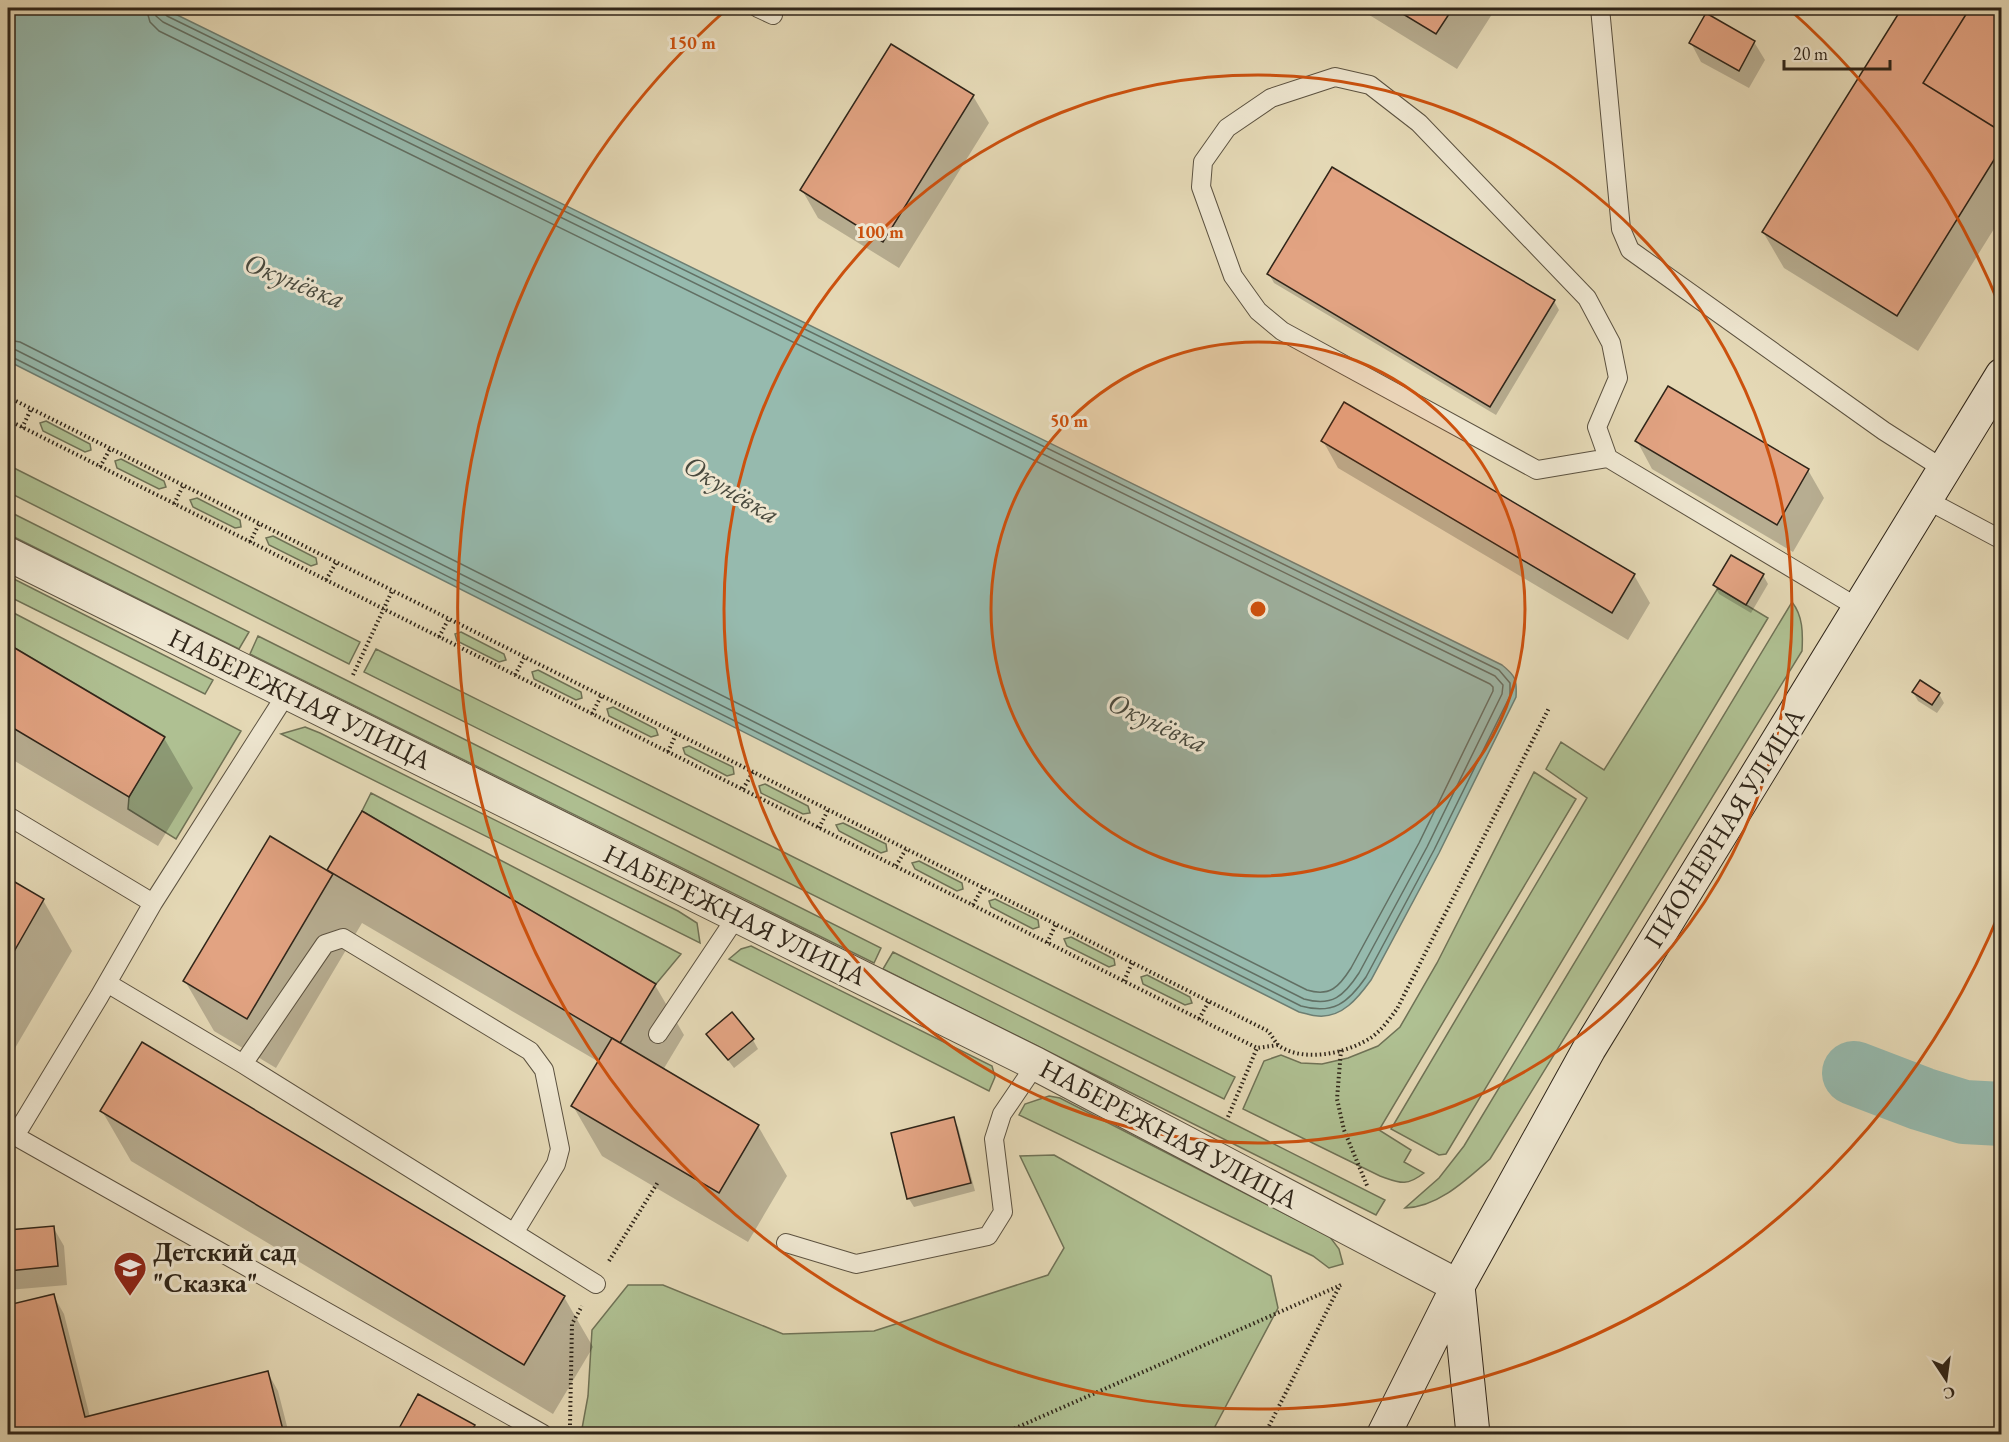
<svg xmlns="http://www.w3.org/2000/svg" width="2009" height="1442" font-family="'EB Garamond',serif">
<style>
.green{fill:#afc092;stroke:#6f7256;stroke-width:1.5}
.water{fill:#96baae;stroke:#6d7e72;stroke-width:1.5}
.shadow{fill:#0003}
.lines{fill:none;stroke-linecap:round;stroke-linejoin:round}
.shore{stroke:#627064;stroke-width:1.5}
.river{stroke:#96baae;stroke-width:64}
.building{fill:#e2a382;stroke:#2f2519;stroke-width:1.5}
.lane-casing{stroke:#5c5240;stroke-width:20}
.street-casing{stroke:#5c5240;stroke-width:35}
.secondary-casing{stroke:#2f2519;stroke-width:35}
.path{stroke:#2f2519;stroke-width:4;stroke-dasharray:1.5 3;stroke-linecap:butt}
.lane{stroke:#eee6d0;stroke-width:18}
.street{stroke:#eee6d0;stroke-width:33}
.secondary{stroke:#eee6d0;stroke-width:33}
.ring{fill:none;stroke:#cc510e;stroke-width:3}
.labels{text-anchor:middle;stroke-width:6;stroke-linejoin:round;paint-order:stroke}
.street-label{font-size:27px;fill:#2f2519;stroke:#eee6d0}
.poi-label{font-size:27px;font-weight:bold;fill:#2f2519;stroke:#eee6d0;text-anchor:start}
.water-label{font-size:28px;font-style:italic;fill:#494a3e;stroke:#eee6d0}
.centre{fill:#cc510e;stroke:#eee6d0;stroke-width:3}
.ring-label{font-size:18px;text-anchor:middle;font-weight:bold;fill:#cc510e;stroke:#eee6d0;stroke-width:6;stroke-linejoin:round;paint-order:stroke}
</style>
<rect width="100%" height="100%" fill="#e5d9b6"/>
<filter id="stains"><feTurbulence type="fractalNoise" baseFrequency=".00333" numOctaves="4"/><feColorMatrix values="0 0 0 0 .2 0 0 0 0 .09 0 0 0 0 .02 0 0 0 .5 -.17"/></filter>
<radialGradient id="worn" r=".72"><stop offset=".6" stop-color="#630" stop-opacity="0"/><stop offset="1" stop-color="#630" stop-opacity=".3"/></radialGradient>
<path class="green" d="M46,421L90,444L91,450L85,452L43,431L40,423Z
M121,459L164,481L166,487L159,489L117,468L115,461Z
M8,465L360,642L349,664L8,492Z
M197,498L240,520L241,527L235,528L193,507L190,500Z
M8,511L249,632L239,649L8,534Z
M273,536L316,558L317,564L311,566L269,545L266,538Z
M8,576L213,680L205,694L8,596Z
M1718,588L1768,618L1446,1154L1439,1155L1391,1129L1587,798L1546,769L1561,742L1604,770Z
M1792,602C1803,616 1803,633 1802,651L1490,1159C1466,1180 1438,1207 1405,1208L1439,1178L1464,1146Z
M8,610L241,731L176,839L128,809L129,797L164,736L8,644Z
M461,632L504,654L506,660L499,662L457,641L455,634Z
M258,636L881,948L874,963L250,654Z
M376,649L1235,1077L1224,1099L364,672Z
M538,670L581,692L582,698L576,700L534,679L532,672Z
M613,707L656,729L658,735L651,737L609,716L607,709Z
M305,727L320,733L678,911L697,923L700,943L281,734Z
M689,746L733,767L734,774L727,776L685,754L683,748Z
M1534,772L1576,799L1379,1130L1411,1150L1404,1162L1424,1173C1406,1187 1400,1183 1380,1176L1243,1109L1264,1061L1281,1055L1301,1063L1322,1064L1348,1058L1378,1046L1400,1027L1437,963Z
M765,784L808,806L810,813L803,814L761,793L759,786Z
M371,793L681,954L656,984L362,811Z
M843,823L886,844L887,851L881,853L839,831L836,825Z
M919,861L962,883L963,889L957,891L915,869L912,863Z
M995,899L1038,920L1039,927L1033,929L991,907L989,901Z
M1071,937L1114,959L1115,965L1109,967L1067,946L1064,939Z
M751,946L992,1066L995,1077L989,1091L729,959L741,949Z
M893,952L1385,1200L1376,1215L883,969Z
M1147,975L1190,997L1192,1003L1185,1005L1143,984L1141,977Z
M1049,1096L1060,1098L1330,1237L1339,1249L1343,1264L1329,1268L1313,1256L1019,1115L1025,1104Z
M1054,1155L1271,1276L1278,1308L1211,1434H581L588,1396L592,1330L628,1285H663L783,1334L874,1331L1048,1275L1064,1248L1020,1156Z"/>
<path class="water" d="M8,8H163L1502,665C1516,676 1517,680 1516,697L1439,853L1371,980C1358,998 1342,1018 1318,1016C1312,1016 1305,1013 1299,1012L8,361Z"/>
<path class="shadow" d="M1358,8H1496L1457,69Z
M1903,8H2002V216L1918,351L1784,268L1763,232Z
M1754,42L1765,60L1749,88L1701,62L1691,43Z
M973,96L989,123L899,268L818,218L802,190Z
M1269,274L1554,301L1559,310L1496,415L1274,283Z
M1668,388L1808,470L1824,498L1793,552L1652,469L1637,441Z
M1323,441L1634,575L1650,603L1628,640L1338,468Z
M1763,575L1768,584L1751,613L1719,594L1714,585Z
M8,646L164,738L193,788L158,846L8,757Z
M1913,692L1939,694L1944,703L1937,713L1918,701Z
M363,813L655,985L684,1035L663,1070L758,1126L787,1176L748,1242L602,1156L573,1106L599,1062L362,923L276,1068L214,1031L185,981L328,872Z
M8,880L43,900L72,951L8,1060Z
M708,1034L753,1040L758,1049L734,1068Z
M102,1111L564,1297L593,1347L553,1414L131,1161Z
M953,1119L958,1127L975,1191L914,1207L909,1199L892,1135Z
M53,1227L64,1246L67,1285L8,1290V1231Z
M53,1295L64,1314L90,1417L268,1373L278,1391L289,1434H13L8,1411V1307Z
M473,1426L478,1434H400L399,1432Z"/>
<g class="lines">
<path class="shore" d="M8,340L20,342L1307,990C1330,997 1339,987 1351,968L1419,843L1493,691V687L1490,684L159,31L150,22L146,8
M8,349L16,350L1304,999C1332,1007 1344,996 1359,973L1427,847L1502,694L1503,685L1495,676L163,22L156,16L155,8
M8,356L12,357L1301,1006C1333,1015 1348,1003 1366,977L1434,850L1510,696V683L1499,670L167,16L163,12V8"/>
<path class="river" d="M1854,1073L1922,1099L1964,1112L2002,1114"/>
</g>
<path class="building" d="M1393,8H1453L1436,34Z
M1902,8H1970L1923,83L2002,132V147L1897,316L1762,232Z
M1970,8H2002V132L1923,83Z
M1706,13L1755,41L1739,71L1689,43Z
M891,44L974,95L883,242L800,190Z
M1332,167L1555,300L1490,407L1267,274Z
M1668,386L1809,469L1777,525L1635,441Z
M1344,402L1635,574L1612,613L1321,441Z
M1731,555L1764,574L1746,605L1713,585Z
M8,644L165,737L129,797L8,725Z
M1920,680L1940,693L1932,705L1912,692Z
M362,811L656,984L620,1043L327,870Z
M270,836L333,874L247,1019L183,981Z
M8,878L44,899L8,962Z
M732,1012L754,1039L728,1060L706,1034Z
M612,1038L759,1125L719,1193L571,1106Z
M142,1042L565,1296L524,1365L100,1111Z
M954,1117L971,1183L907,1199L891,1133Z
M54,1226L58,1266L8,1271V1230Z
M54,1294L85,1417L268,1371L284,1434H12L8,1417V1305Z
M418,1394L475,1425L469,1434H402L397,1432Z
M322,1428L323,1434H297Z"/>
<g class="lines">
<g class="lane-casing">
<path id="lane" d="M758,8L773,15
M1600,8L1621,229L1630,250L1884,431L1945,470
M1608,458L1537,470L1282,331L1258,311L1233,276L1201,187L1203,162L1227,128L1271,98L1335,77L1370,85L1419,123L1587,298L1611,343L1618,378L1597,427L1608,458L1860,609
M1927,500L2002,540
M8,816L153,903
M107,983L243,1064L596,1284
M658,1034L737,916
M243,1064L325,944L343,938L530,1051L544,1070L560,1149L556,1164L514,1233
M8,1132L543,1434
M15,1136L99,997L153,903L287,693
M786,1243L856,1264L988,1236L1003,1212L994,1139L1002,1114L1036,1064"/>
</g>
<g class="street-casing">
<path id="street" d="M8,554L1036,1064L1458,1286"/>
</g>
<g class="secondary-casing">
<path id="secondary" d="M1458,1286L1473,1434
M1384,1434L1458,1286L1589,1049L2002,375"/>
</g>
<path class="path" d="M8,397L1268,1031C1272,1036 1275,1042 1279,1046C1305,1063 1348,1053 1372,1037C1382,1030 1390,1018 1397,1009L1549,708
M8,420L1257,1048L1278,1045
M22,428L31,409
M100,467L110,449
M174,504L183,486
M250,542L259,524
M326,580L336,563
M439,637L448,620
M353,675L392,591
M515,675L524,658
M592,714L601,696
M668,752L676,734
M743,789L753,772
M819,828L828,810
M896,866L906,849
M973,905L983,887
M1047,943L1056,924
M1124,981L1132,963
M1199,1019L1209,1001
M1341,1050L1337,1099L1344,1130L1368,1188
M1228,1117L1257,1048
M609,1261L658,1182
M570,1425L572,1324L582,1306
M1002,1434L1341,1285
M1265,1434L1340,1285"/>
<use href="#lane" class="lane"/>
<use href="#street" class="street"/>
<use href="#secondary" class="secondary"/>
</g>
<circle cx="1258" cy="609" r="267" fill="#cc510e" fill-opacity=".12"/>
<g class="ring">
<circle cx="1258" cy="609" r="267"/>
<circle cx="1258" cy="609" r="534"/>
<path d="M2001 909A801 801 0 1 1 727 9M1789 9A801 801 0 0 1 2001 309"/>
</g>
<defs>
<g id="school-pin" transform="scale(1.725)"><path d="M0 17L-7.5 6A9.5 9.5 0 1 1 7.5 6Z" fill="#8f2418" stroke="#eee6d0"/><path d="M0-5L7-2L0 1L-7-2ZM-4 1L0 2.5L4 1V4Q0 6-4 4Z" fill="#fff"/></g>
</defs>
<g fill-rule="evenodd">
<use href="#school-pin" x="130" y="1268"/>
</g>
<g class="labels">
<g class="street-label">
<text transform="translate(300 699) rotate(26)" y="9">НАБЕРЕЖНАЯ УЛИЦА</text>
<text transform="translate(1724 828) rotate(-58)" y="9">ПИОНЕРНАЯ УЛИЦА</text>
<text transform="translate(735 915) rotate(26)" y="9">НАБЕРЕЖНАЯ УЛИЦА</text>
<text transform="translate(1169 1134) rotate(28)" y="9">НАБЕРЕЖНАЯ УЛИЦА</text>
</g>
<g class="poi-label">
<text x="153" y="1261">Детский сад<tspan x="153" dy="31">"Сказка"</tspan></text>
</g>
<g class="water-label">
<text transform="translate(295 280) rotate(22)" y="10">Окунёвка</text>
<text transform="translate(732 489) rotate(31)" y="10">Окунёвка</text>
<text transform="translate(1158 722) rotate(25)" y="10">Окунёвка</text>
</g>
</g>
<circle cx="1258" cy="609" r="9" class="centre"/>
<g class="ring-label">
<text x="692" y="49">150 m</text>
<text x="880" y="238">100 m</text>
<text x="1069" y="427">50 m</text>
</g>
<rect width="2009" height="1442" fill="none" stroke="#e5d9b6" stroke-width="30"/>
<rect x="9" y="9" width="1991" height="1424" fill="none" stroke="#2f2519" stroke-width="3"/>
<rect x="15" y="15" width="1979" height="1412" fill="none" stroke="#2f2519" stroke-width="1.5"/>
<g transform="translate(1946 1379) rotate(167)" stroke="#eee6d0" stroke-width="4.5" paint-order="stroke">
<path d="M0-4.5L10 22L0 15L-10 22Z" fill="#2f2519"/>
<text y="-9" font-size="16" font-weight="bold" text-anchor="middle" fill="#2f2519">С</text>
</g>
<path d="M1784 60v9h106v-9" fill="none" stroke="#2f2519" stroke-width="3"/>
<text x="1793" y="60" font-size="18" fill="#2f2519" stroke="#eee6d0" stroke-width="4.5" paint-order="stroke">20 m</text>
<rect width="100%" height="100%" filter="url(#stains)"/>
<rect width="100%" height="100%" fill="url(#worn)"/>
</svg>
